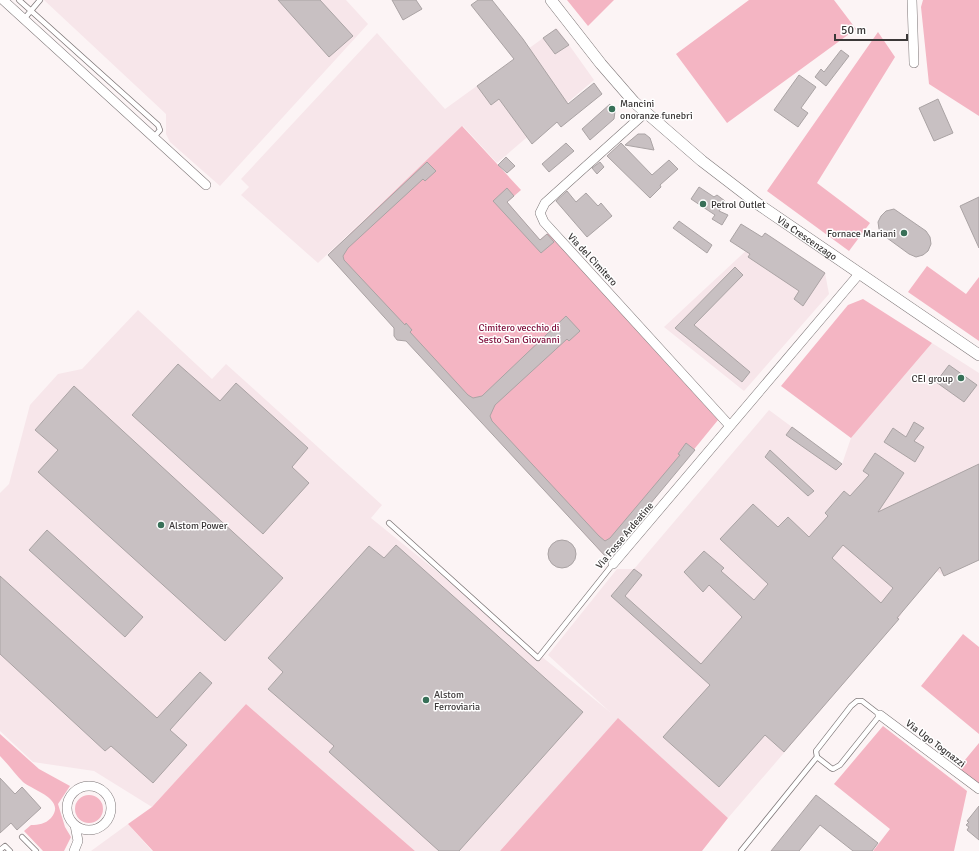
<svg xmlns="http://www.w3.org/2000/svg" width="979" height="851" font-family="Signika,sans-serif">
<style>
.built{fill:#f7e6ea}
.green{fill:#f4b5c3}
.building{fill:#c8c0c2;stroke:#aaa3a4;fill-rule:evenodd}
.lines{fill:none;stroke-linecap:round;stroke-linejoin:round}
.service-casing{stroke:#7e7778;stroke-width:6}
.minor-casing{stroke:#7e7778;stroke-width:10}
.tertiary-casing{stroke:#7e7778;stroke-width:12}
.service{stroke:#fff;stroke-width:4.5}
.minor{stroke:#fff;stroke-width:9}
.tertiary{stroke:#fff;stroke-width:11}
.poi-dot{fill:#387058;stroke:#fff;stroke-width:1.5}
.labels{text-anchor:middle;stroke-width:3;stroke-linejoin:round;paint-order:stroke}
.poi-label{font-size:10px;fill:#3b3838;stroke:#fff;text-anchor:start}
.street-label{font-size:10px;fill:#3b3838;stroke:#fff}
.park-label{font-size:10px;fill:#81133f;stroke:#fff}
</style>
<rect width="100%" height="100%" fill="#fcf4f5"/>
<path class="built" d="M44,0H346L368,24L220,186L170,142L166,134V114Z
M557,28L594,80L497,163L463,126L318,263L241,195L249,187L241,179L377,33L445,109Z
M765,233L825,273L829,294L744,391L664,327Z
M138,310L212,379L226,364L382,505L371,518L610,712L548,655L617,569H634L769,410L842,464L851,438L932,343L979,373V560L944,576L937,571L903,610L899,619L728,818L618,719L500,851H415L246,704L152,807L94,771L33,762L0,731V493L9,484L30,405L58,374L82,369Z
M128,824L152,851H91Z"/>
<path class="green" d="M567,0H614L588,26Z
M749,0H834L856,29L727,123L676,54Z
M923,0H979V116L929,84L921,7Z
M878,32L895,57L817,183L870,223L849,251L767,191Z
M462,126L521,190L507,202L540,240L548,233L718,420L606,557L328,255Z
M927,266L966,294L979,277V341L908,292Z
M863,299L932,343L851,438L781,386L848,305Z
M963,634L979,647V734L921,686Z
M246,704L415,851H153L128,824L152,807Z
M618,718L728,818L702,851H500Z
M883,726L967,791L954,851H873L890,829L834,784Z
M0,734L39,769L70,786L58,804L65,827L71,837L64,851H43L24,831L31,825C39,825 45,824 51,818C67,799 32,790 23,782C15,774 8,764 0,756Z
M979,743V791L955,772Z
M75 809a14 14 0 1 1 28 0a14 14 0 1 1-28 0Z"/>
<path class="building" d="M278,0H320L353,36L329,57Z
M392,0H416L422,9L403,20Z
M478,0H492L523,39L568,104L594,83L602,94L561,127L557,122L532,144L499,99L491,105L477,86L514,59L471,5Z
M556,29L569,45L555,54L543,38Z
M841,50L849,56L826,86L815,77L821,69L824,72Z
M799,75L816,87L801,108L808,113L798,127L774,110Z
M938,99L953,133L934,141L919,108Z
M610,104L615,111L614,119L590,140L582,129Z
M638,134H645L650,138L654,150L625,145Z
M566,143L574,151L549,172L542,164Z
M621,143L652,175L669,160L678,169L660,185L661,187L650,198L607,156Z
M506,157L515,166L507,173L498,165Z
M427,162L436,171L425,181L423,179L348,248L343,256L344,260L405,325L406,323L412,330L410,332L468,395L473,398L482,396L566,316L580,331L569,341L567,339L495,405L490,416L492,421L599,536L605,541L610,538L680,455L678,454L686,443L695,450L606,557L406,341L397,340L394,336V328L328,255Z
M600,162L604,167L597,174L592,168Z
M699,187L714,197L717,195L725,201L719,211L728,215L722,225L712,219L715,215L691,199Z
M507,188L514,196L507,202L540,240L547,234L554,242L541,253L493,201Z
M567,191L576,202L586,193L598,206L601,203L612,216L587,237L556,201Z
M979,197V248L960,206Z
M894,209L926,231L930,237L931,244L928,251L923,255L916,257L909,254L883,235L879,229L878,222L881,216L886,211Z
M679,221L712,245L707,253L673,228Z
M741,224L762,237L765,233L825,273L803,306L794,299L799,291L748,257L750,254L730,241Z
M735,267L743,275L694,325L750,372L742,382L675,328Z
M178,364L220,401L236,383L308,448L292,467L309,483L263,534L132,415Z
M949,365L977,385L964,402L936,382Z
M74,386L283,578L225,641L38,472L58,450L35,430Z
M914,422L924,428L914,441L924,447L915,462L884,442L893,428L906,437Z
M792,427L842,464L836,470L786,435Z
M770,450L814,491L808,496L765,457Z
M875,453L904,473L878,512L979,464V560L944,576L940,567L897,618L899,619L784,752L765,735L719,787L663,737L710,685L611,596L634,569L642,575L625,596L701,664L742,617L709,585L703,592L684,572L704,551L724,568L721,571L754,600L768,584L720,539L753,504L778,527L788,517L809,537L828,516L825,513L844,491L850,496L869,475L863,471ZM843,545L893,588L881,603L832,558Z
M47,530L143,617L125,637L29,550Z
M548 554a14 14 0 1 1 28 0a14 14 0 1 1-28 0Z
M396,545L583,712L459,851H439L329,752L334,746L268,689L283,672L268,658L369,546L384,558Z
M0,576L157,718L200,672L212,683L170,730L187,745L153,783L111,746L105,751L0,654Z
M0,778L15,794L22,787L41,808L17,830L11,823L0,833Z
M816,795L878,843L872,851H853L820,825L799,851H771Z
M979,806V840L967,830L969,827L966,825L969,822L967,821Z"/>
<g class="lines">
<g class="service-casing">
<path id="service" d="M19,0L158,125L160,130L154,137
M24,19L40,0
M389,523L538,658L613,564
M857,701H862L880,715L840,765L833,769L831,768L817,757L816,751L851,706Z
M22,837L36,851
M0,850L5,846L10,851
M741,851L817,757"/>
</g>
<g class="minor-casing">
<path id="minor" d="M3,0L206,185
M912,0L914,63
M645,113L545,203L540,213L544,222L730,426
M613,564L859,274
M880,715L979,789
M67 808a22 22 0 1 1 44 0a22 22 0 1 1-44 0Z
M74,851L78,841L75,825"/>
</g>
<g class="tertiary-casing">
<g id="tertiary">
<path id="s1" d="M551,0L601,64L634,102L702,161L758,204L979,355"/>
</g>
</g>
<use href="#service" class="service"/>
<use href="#minor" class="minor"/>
<use href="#tertiary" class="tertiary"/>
</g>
<g class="poi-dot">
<circle cx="612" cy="109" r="4"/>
<circle cx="703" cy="204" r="4"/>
<circle cx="904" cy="233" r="4"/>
<circle cx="961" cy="378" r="4"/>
<circle cx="161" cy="525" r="4"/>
<circle cx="426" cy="700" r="4"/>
</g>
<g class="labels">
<g class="poi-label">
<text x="620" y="107">Mancini<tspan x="620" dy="12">onoranze funebri</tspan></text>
<text x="711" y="208">Petrol Outlet</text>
<text x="896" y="237" text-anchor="end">Fornace Mariani</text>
<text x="953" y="382" text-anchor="end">CEI group</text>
<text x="169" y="529">Alstom Power</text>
<text x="434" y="698">Alstom<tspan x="434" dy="12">Ferroviaria</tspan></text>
</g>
<g class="street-label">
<text dy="4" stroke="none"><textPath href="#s1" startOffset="352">Via Crescenzago</textPath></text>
<text transform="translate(593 259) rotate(47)" y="4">Via del Cimitero</text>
<text transform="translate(624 535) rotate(-50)" y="4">Via Fosse Ardeatine</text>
<text transform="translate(936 743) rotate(37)" y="4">Via Ugo Tognazzi</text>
</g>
<g class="park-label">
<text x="519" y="331">Cimitero vecchio di<tspan x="519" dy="12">Sesto San Giovanni</tspan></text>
</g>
</g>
<path d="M835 34v6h72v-6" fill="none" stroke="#3b3838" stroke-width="2"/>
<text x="841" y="34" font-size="12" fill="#3b3838" stroke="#ffffff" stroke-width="3" paint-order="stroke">50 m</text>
</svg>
